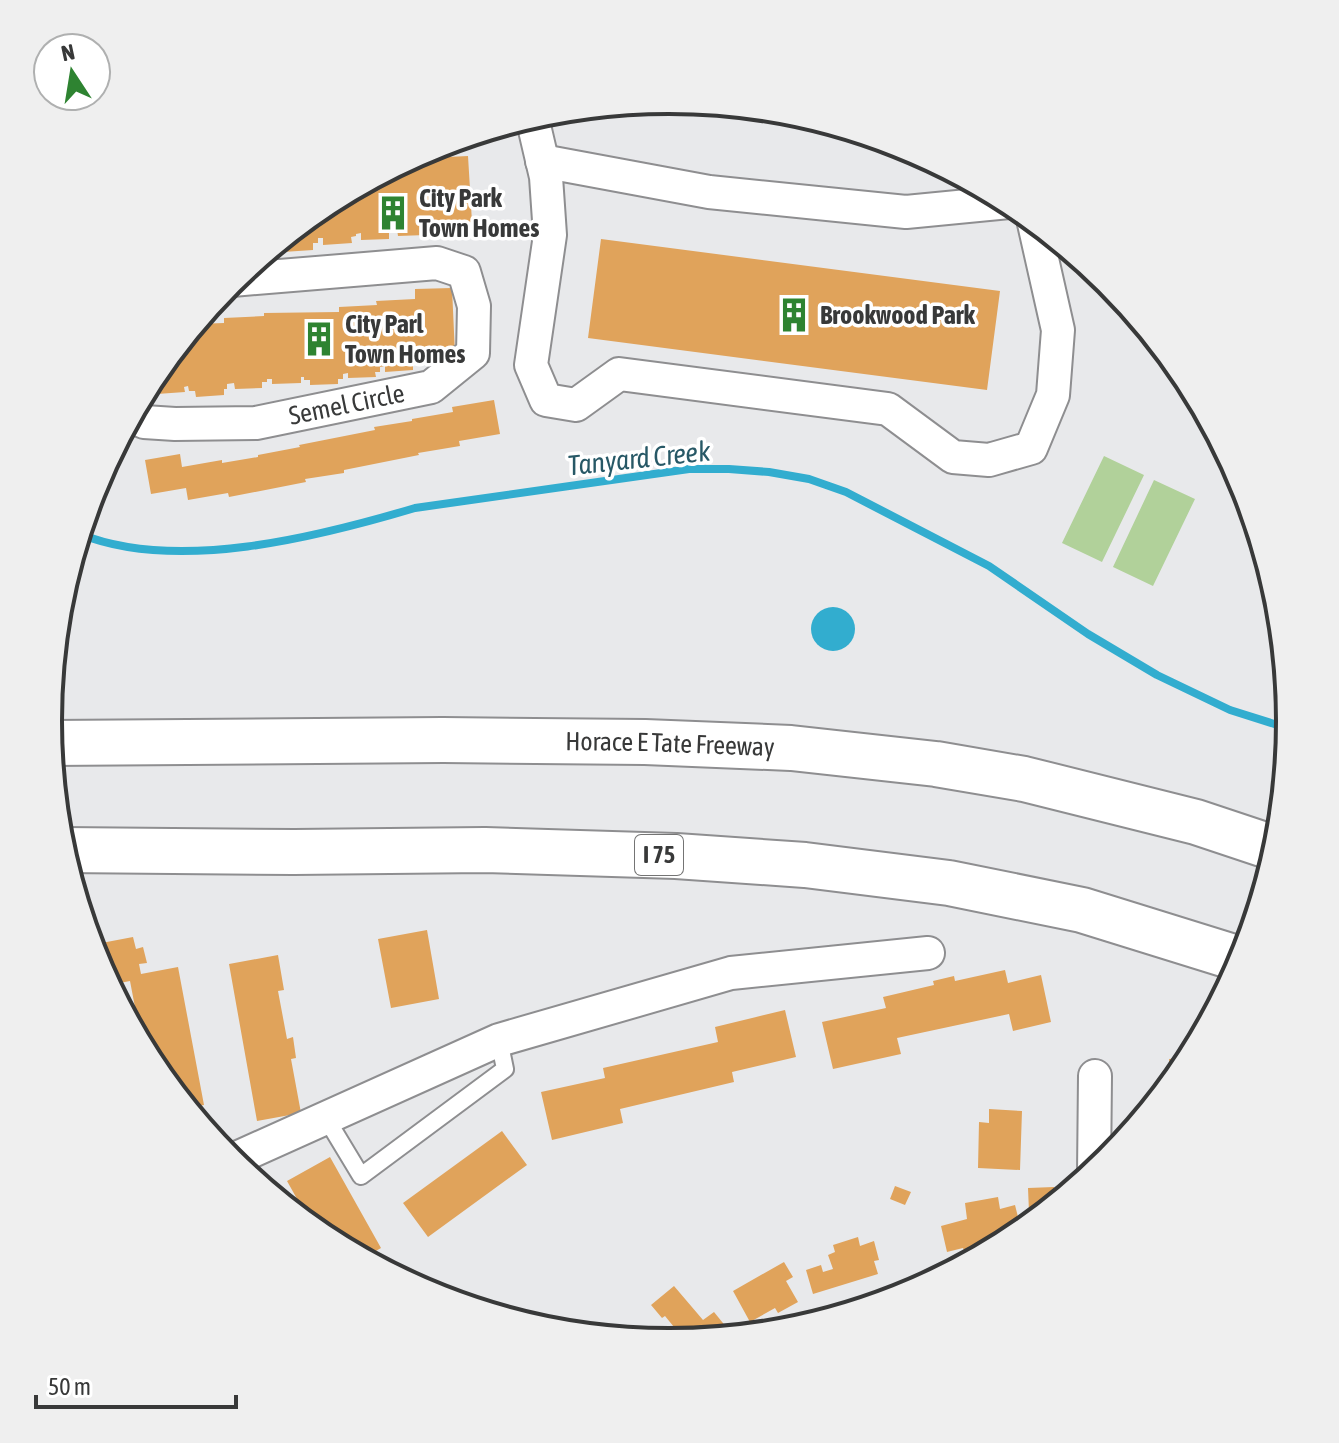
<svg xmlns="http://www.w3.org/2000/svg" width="1339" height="1443" font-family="'Asap Condensed',sans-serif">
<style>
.green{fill:#b1d19a}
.water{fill:#32adcf}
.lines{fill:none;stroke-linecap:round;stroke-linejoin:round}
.stream{stroke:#32adcf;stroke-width:8}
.building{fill:#e0a35b}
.lane-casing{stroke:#8e8e90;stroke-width:20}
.street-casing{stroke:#8e8e90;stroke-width:36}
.highway-casing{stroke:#8e8e90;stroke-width:48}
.lane{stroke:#fff;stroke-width:16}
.street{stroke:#fff;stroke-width:32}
.highway{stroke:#fff;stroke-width:44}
.labels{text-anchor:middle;stroke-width:7;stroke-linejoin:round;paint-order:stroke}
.shield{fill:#fff;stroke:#747474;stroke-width:2}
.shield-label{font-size:24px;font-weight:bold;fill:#383939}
.poi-label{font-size:26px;font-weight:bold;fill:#383939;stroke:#fff;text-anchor:start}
.street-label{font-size:26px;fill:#383939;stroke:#fff}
.water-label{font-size:28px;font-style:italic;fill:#275866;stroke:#fff}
.rim{fill:none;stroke:#383939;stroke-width:4}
</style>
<rect width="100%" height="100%" fill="#e8e9eb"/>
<path class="green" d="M1104,456L1144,475L1102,562L1062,543Z
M1154,480L1195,499L1153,586L1113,567Z"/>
<path class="water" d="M811 629a22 22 0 1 1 44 0a22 22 0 1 1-44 0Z"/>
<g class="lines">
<path class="stream" d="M80,534C177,573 318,537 415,508L689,469H729L769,472L809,479L846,492L989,566L1088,634L1157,675L1230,710L1290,729"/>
</g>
<path class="building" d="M468,156L472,222L464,223V230L436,231V224L431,225V228H426V235L398,236L397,229L389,232V239L361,240V233L356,234V236L351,237L352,243L323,245V238H318V243H313V250L283,252V245H278V248H274L275,255L262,256L325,204L404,162L428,161L427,158Z
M601,239L1000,291L987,390L588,338Z
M452,288L455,354L449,360L422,361V356H418V365H413V370L385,372V366L380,367V372H375L376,377L348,378V373L343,374V379H338V384L310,385V380H304V377H301V383L272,384V379H267V382H262V388L235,389L234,383L227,384V389H224V395L196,397L195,391H189L188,386L184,387L185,392L157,394V388H148V385L153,376L196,324L224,323V318L264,316V313L339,312V307L377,305L376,301L415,299V289Z
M494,400L500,434L459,441L460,446L418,453L419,455L344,470V473L305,479L306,482L229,497L228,493L188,500L186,488L151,494L145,460L180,454L182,467L222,460V463L258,457V455L300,447L299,445L375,430L374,427L412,421V419L453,412L452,407Z
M1269,567L1278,596L1261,589Z
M427,930L439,999L391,1008L378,939Z
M133,937L136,949L143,947L147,963L139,964L141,974L178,967L204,1105L186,1108L152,1066L143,1049L130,981L109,985L95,959L91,945Z
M278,955L284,990L278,991L287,1039L293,1037L296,1058L291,1059L301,1113L257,1121L229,964Z
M1005,970L1008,983L1041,975L1051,1022L1013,1031L1009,1014L897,1038L901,1054L833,1069L822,1022L886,1008L883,997L934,985L933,981L954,976L955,981Z
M785,1010L796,1057L732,1072L734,1082L620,1109L623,1123L552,1140L541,1092L605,1078L603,1068L718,1042L715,1027Z
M1191,1057L1186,1067L1160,1099L1159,1082L1171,1081L1169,1059Z
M989,1109L1022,1111L1020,1170L978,1168L979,1122L989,1123Z
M502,1131L527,1165L428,1237L403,1203Z
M330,1157L381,1248L362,1259L324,1238L315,1231L287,1181Z
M895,1186L911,1192L905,1205L890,1199Z
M1054,1187L1055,1205L1048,1211L1029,1212L1028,1188Z
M998,1197L1000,1209L1015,1205L1022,1233L1002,1245L976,1249L975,1247L964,1250L963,1248L947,1252L941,1226L967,1219L965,1203Z
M858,1237L860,1246L874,1241L879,1260L874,1261L878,1274L813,1294L806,1270L821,1265L823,1272L833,1269L828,1255L835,1252L833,1245Z
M784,1262L793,1277L786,1281L798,1302L778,1313L775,1308L750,1322L733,1291Z
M674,1286L703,1320L714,1312L727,1328L722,1332L727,1337L677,1342L683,1338L665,1316L662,1318L651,1305Z"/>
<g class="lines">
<g class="lane-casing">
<path id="lane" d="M326,1118L361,1176L505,1069L499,1040"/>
</g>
<g class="street-casing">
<g id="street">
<path d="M532,117L546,177L550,235L531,365L546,400L576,405L619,374L888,409L953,457L989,460L1031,448L1053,395L1058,330L1033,219"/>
<path d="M542,161L709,192L906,212L1009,202"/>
<path id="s1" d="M132,416L144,422L175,424L256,423L431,387L473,353L474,306L464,272L437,263L232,280"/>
<path d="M230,1161L499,1040L731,973L928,953"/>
<path d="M1094,1173L1095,1076"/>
</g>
</g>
<g class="highway-casing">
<g id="highway">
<path id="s2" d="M50,743L443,740L645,742L791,748L936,764L1024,779L1196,822L1277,849"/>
<path d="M62,850L294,852L485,850L676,856L805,865L949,883L1082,910L1243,960"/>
</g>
</g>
<use href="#lane" class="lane"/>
<use href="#street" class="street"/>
<use href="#highway" class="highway"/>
</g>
<defs>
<g id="building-bare" transform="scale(2.76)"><path d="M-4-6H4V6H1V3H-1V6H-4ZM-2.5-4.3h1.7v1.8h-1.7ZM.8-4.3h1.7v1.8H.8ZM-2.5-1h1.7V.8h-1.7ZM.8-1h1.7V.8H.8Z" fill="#2e8331" stroke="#fff" stroke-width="2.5" paint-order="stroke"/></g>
</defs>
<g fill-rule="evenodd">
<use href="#building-bare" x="393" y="213"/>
<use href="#building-bare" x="794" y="315"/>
<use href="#building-bare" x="319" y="339"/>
</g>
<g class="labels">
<rect class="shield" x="635" y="835" width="48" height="40" rx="6"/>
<g class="shield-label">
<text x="659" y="863">I 75</text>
</g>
<g class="poi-label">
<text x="419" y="207">City Park<tspan x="419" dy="30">Town Homes</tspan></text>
<text x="820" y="324">Brookwood Park</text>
<text x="345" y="333">City Parl<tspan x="345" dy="30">Town Homes</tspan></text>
</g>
<g class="street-label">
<text dy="9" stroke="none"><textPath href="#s1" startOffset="218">Semel Circle</textPath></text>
<text dy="9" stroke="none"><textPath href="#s2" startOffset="620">Horace E Tate Freeway</textPath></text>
</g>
<g class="water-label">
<text transform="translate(639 458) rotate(-6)" y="10">Tanyard Creek</text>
</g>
</g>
<path d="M0 0H1339V1443H0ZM62 721a607 607 0 1 1 1214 0a607 607 0 1 1-1214 0Z" fill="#efefef" fill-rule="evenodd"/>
<path class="rim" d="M62 721a607 607 0 1 1 1214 0a607 607 0 1 1-1214 0Z"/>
<g transform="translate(72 72) rotate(348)"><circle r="38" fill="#ffffff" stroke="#afb0b0" stroke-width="2"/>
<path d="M0-6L14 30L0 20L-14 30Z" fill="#2e8331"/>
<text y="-12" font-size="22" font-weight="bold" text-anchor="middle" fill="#383939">N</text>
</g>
<path d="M36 1395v12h200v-12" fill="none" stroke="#383939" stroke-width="4"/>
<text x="48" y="1395" font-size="24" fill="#383939" stroke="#ffffff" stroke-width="6" paint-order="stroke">50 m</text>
</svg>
